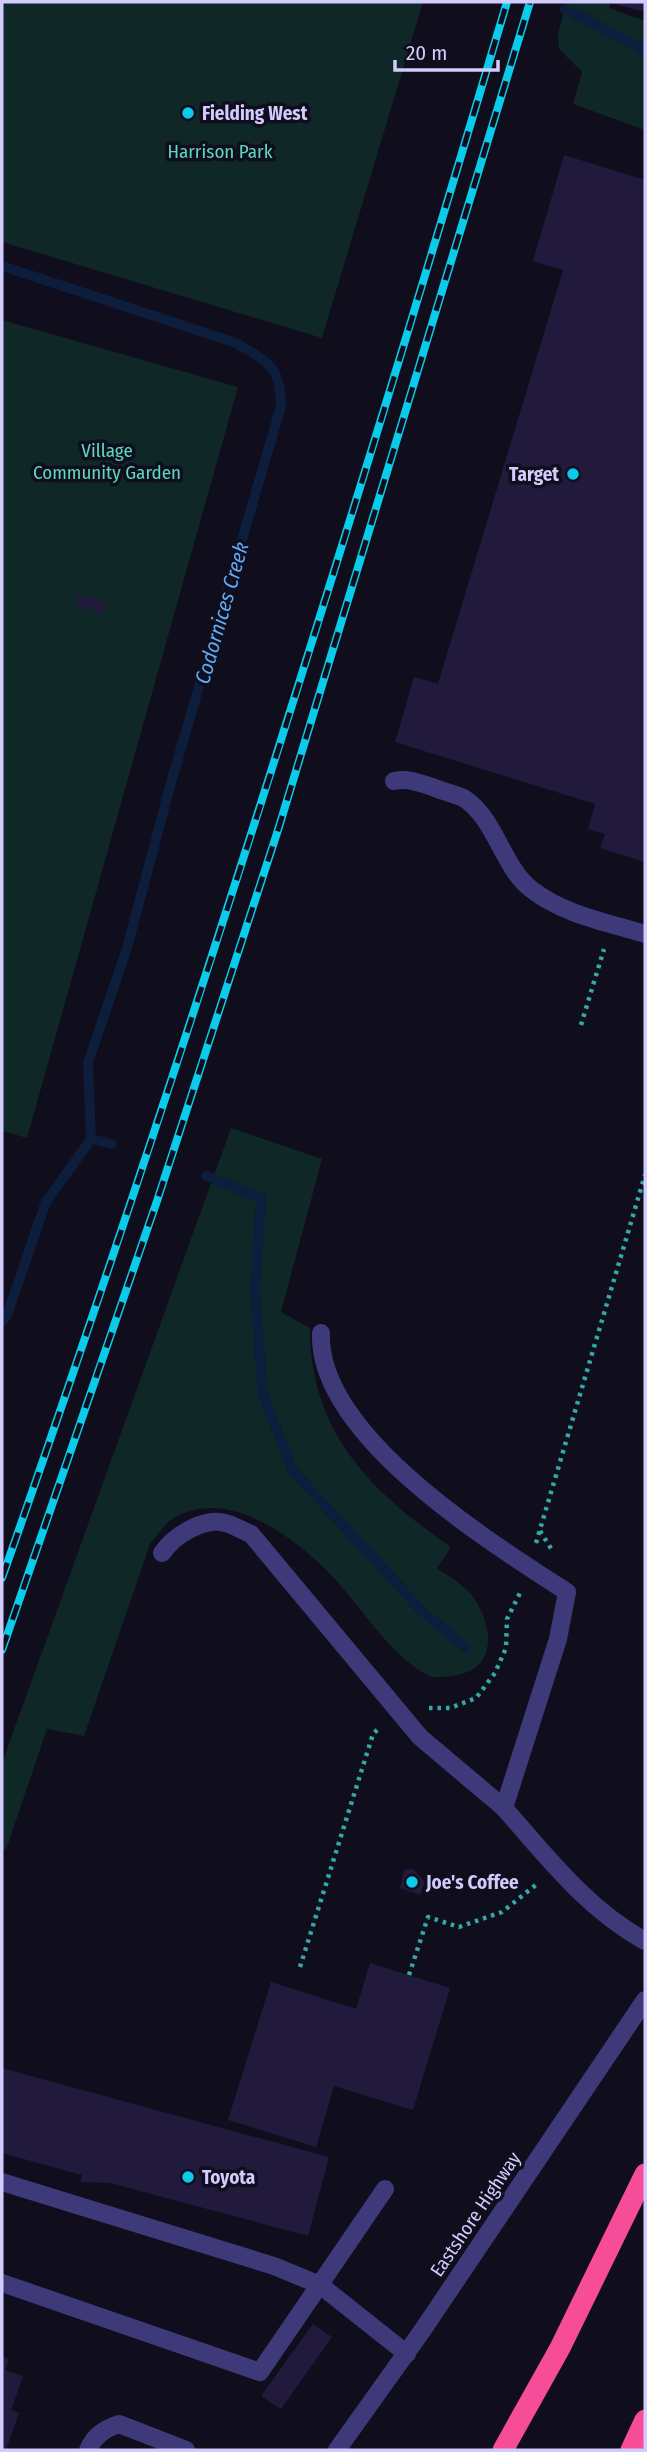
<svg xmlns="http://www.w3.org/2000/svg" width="647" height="2452" font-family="'Fira Sans Condensed',sans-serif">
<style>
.green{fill:#102727}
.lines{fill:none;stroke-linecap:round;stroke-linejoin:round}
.stream{stroke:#0d1d3c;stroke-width:10}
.building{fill:#221a3d}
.path{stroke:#32a9a6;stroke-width:4.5;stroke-dasharray:3.5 5;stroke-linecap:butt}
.service{stroke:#3e3a7a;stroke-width:18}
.minor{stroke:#3e3a7a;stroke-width:18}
.tertiary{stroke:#3e3a7a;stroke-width:18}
.motorway{stroke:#f74c98;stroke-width:21}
.rail-casing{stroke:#0acbe9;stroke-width:8}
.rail{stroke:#100d1d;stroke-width:5;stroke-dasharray:16;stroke-linecap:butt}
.poi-dot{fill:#0acbe9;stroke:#100d1d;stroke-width:2.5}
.labels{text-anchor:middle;stroke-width:7;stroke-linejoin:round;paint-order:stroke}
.poi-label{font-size:19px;font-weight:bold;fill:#d2cbfd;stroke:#100d1d;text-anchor:start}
.park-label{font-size:19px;fill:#5bd8bd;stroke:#100d1d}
.street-label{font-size:19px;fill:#d2cbfd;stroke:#100d1d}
.water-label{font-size:21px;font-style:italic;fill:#5eabf8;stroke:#100d1d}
</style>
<rect width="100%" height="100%" fill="#100d1d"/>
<path class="green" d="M2,2H423L322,338L2,242Z
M567,2H611L609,8L645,21V130L573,104L582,72L559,49L558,33Z
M2,320L238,387L27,1138L2,1131Z
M231,1128L322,1159L281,1312L310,1328C310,1432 370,1491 451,1547L437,1568C447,1575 459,1582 468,1591C483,1606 497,1641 481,1662C470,1676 447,1677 431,1677C386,1655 356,1596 319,1563C282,1529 221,1487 171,1520C163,1525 157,1537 150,1544L84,1736L47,1729L6,1850L2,1848V1763Z"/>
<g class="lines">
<path class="stream" d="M565,9L645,50
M2,266L236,343C269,363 280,365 281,406L172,779L127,948L88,1063L91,1139
M206,1176L261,1198L255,1291L263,1394L293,1471L423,1612L465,1647
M2,1322L7,1315L46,1202L91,1139L112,1144"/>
</g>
<path class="building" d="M611,2H645V12L611,3Z
M564,155L645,180V862L600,848L605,834L588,829L595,804L395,742L414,677L438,684L563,270L533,261Z
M79,595L107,604L104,614L76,605Z
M413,1869L425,1882L420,1895L400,1888L404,1870Z
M370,1963L450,1988L413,2110L334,2086L316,2147L228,2120L271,1982L356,2009Z
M2,2068L329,2157L308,2236L110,2183L81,2182L82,2175L2,2153Z
M313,2324L332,2337L281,2409L261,2396Z
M2,2356L9,2359L5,2370L23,2376L11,2410L19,2413L6,2450H2Z"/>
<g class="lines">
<path class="path" d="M581,1025L604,949
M540,1531L552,1550
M536,1543L645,1175
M429,1708H450L476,1698L495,1673L506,1648L507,1619L520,1593
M300,1967L373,1734L378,1729
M409,1975L428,1917L459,1927L502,1912L537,1884"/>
<path class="service" d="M394,781C409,778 420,783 435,788C444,792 457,794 465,799C496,820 502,866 531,889C564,915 607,922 645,934
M321,1333C317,1435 490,1542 567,1592
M162,1553C174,1536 203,1517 225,1523C234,1525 243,1531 251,1534L420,1737L504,1808
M2,2182L274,2266L320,2285L407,2354
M2,2283L260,2372L385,2189
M88,2450C94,2436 104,2429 119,2424L186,2450"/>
<path class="minor" d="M567,1592L558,1639L504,1808C547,1857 587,1909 645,1941"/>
<path class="tertiary" d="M337,2450L422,2331L645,2000"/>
<path class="motorway" d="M503,2450L560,2348L645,2174
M631,2450L645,2420"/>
<g class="rail-casing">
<path id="rail" d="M2,1578C185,1058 350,531 507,2
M2,1650L157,1201L278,830L530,2"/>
</g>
<use href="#rail" class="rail"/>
</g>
<g class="poi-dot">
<circle cx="188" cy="113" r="7"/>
<circle cx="573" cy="474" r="7"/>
<circle cx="412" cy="1882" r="7"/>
<circle cx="188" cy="2177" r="7"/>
</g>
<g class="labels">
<g class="poi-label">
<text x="202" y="120">Fielding West</text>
<text x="559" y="481" text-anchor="end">Target</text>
<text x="426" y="1889">Joe's Coffee</text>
<text x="202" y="2184">Toyota</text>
</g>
<g class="park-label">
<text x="220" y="158">Harrison Park</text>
<text x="107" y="457">Village<tspan x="107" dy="22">Community Garden</tspan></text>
</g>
<g class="street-label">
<text transform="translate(475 2214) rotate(-56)" y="7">Eastshore Highway</text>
</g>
<g class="water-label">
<text transform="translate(222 613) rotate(-74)" y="7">Codornices Creek</text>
</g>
</g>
<rect width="647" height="2452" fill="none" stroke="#d2cbfd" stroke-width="7"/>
<path d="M395 60v10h103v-10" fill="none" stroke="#d2cbfd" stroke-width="3.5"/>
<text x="406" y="60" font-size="21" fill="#d2cbfd" stroke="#100d1d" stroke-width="5" paint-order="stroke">20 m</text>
</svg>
